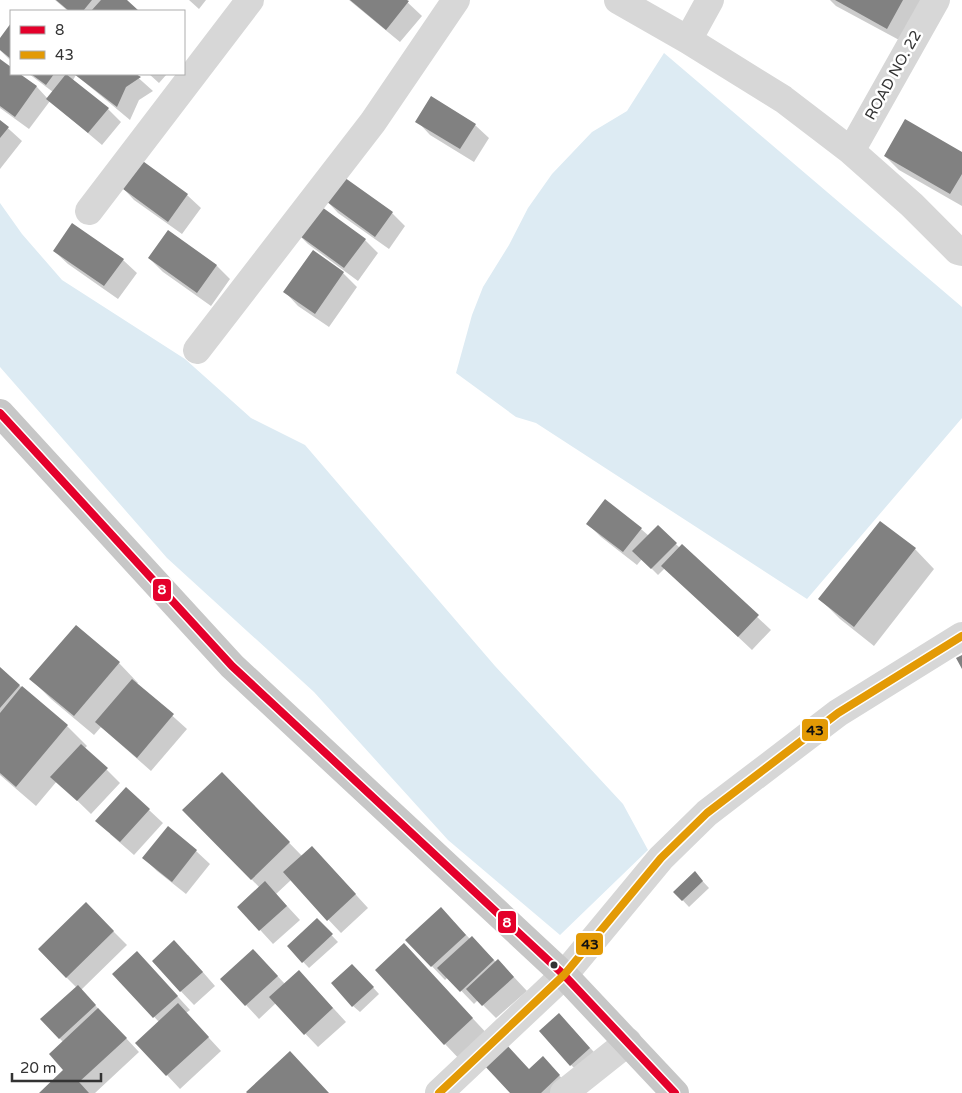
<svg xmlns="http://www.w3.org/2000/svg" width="962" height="1093" font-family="'Varela Round',sans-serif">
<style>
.water{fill:#ddebf3}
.shadow{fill:#0003}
.building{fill:#818181}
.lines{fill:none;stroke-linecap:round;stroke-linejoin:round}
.minor{stroke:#d7d7d7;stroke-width:28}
.trunk{stroke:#c7c7c7;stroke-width:28}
.bus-1-casing{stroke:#fff;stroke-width:11}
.bus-2-casing{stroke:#fff;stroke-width:11}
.bus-1{stroke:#e4002b;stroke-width:8}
.bus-2{stroke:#e39a05;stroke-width:8}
.bus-dot{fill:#333;stroke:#fff;stroke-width:2}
.labels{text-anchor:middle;stroke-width:5;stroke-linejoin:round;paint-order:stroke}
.street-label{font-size:15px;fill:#333;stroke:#fff}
.line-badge{stroke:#fff;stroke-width:2}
.badge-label{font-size:14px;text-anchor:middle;font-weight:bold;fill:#fff}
.pale-badge-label{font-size:14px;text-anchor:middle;font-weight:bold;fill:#111}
</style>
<rect width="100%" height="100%" fill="#fff"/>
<path class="water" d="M664,53L962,307V418L807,599L536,423L516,417L456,373L472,315L483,287L509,245L528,208L552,174L592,132L627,111Z
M0,203L22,234L62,280L185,359L251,418L305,445L495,666L623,804L648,850L560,935L448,840L314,692L167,558L0,367Z"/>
<path class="shadow" d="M55,0H125L138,11H68Z
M189,0H206L199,9Z
M349,0H405L422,16L400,42Z
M830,0H920L922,3L901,41L836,6Z
M11,25V61L0,50V40Z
M0,60L11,69V74H18L37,87L48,99L53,92L29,74H134L153,91L139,100L130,120L76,75L73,80L108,109L121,122L102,145L50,101L29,129L0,108Z
M149,74H167L159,83Z
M0,121L22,141L0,169Z
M417,121L475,125L489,138L474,162L430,135Z
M962,153V206L899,170L885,156Z
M121,186L187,195L201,208L182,234L134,200Z
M325,199L392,213L405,226L389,249L338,213Z
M168,231L217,266L230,279L211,306L163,272L149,258Z
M295,231L365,240L378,253L358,281L308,244Z
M54,251L123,260L137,273L118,299L68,264Z
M313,252L343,273L357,287L329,327L298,306L285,292Z
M588,524L641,529L649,536L658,527L680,548L682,546L771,630L752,650L665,568L658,575L642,559L637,565L601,537Z
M915,549L934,569L874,646L840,619L820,599Z
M119,663L138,683L137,684L187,729L151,771L101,727L94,735L51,699L31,679Z
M0,669L67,726L87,746L85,748L120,783L91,814L57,781L36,806L0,775Z
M241,793L302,856L325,861L368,908L341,933L291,880L276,894L300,920L273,944L239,907L260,888L184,810Z
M149,810L163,823L134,855L110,834Z
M196,851L210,864L186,894L157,871L144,858Z
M695,873L709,888L689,907L675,892Z
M86,904L127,945L81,990L139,1052L95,1093H40L65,1070L63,1042L42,1020L77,988L39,950Z
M317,920L338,942L309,968L288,946Z
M454,922L470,939L485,951L496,962L498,960L527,991L496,1018L478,1000L474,1004L448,977L445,980L407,940Z
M404,945L492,1039L464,1064L445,1044Z
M188,955L215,986L194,1005L153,962Z
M266,964L285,984L312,985L346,1022L318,1047L276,1003L259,1019L222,979Z
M150,966L190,1010L186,1013L221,1051L180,1089L167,1075L159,1022L114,974Z
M359,972L379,994L360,1012L353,1006Z
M572,1028L603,1062L585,1078L571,1065Z
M530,1070L556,1072L572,1089L569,1093H511Z"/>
<path class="building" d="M56,0H92L83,11H69Z
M101,0H127L139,11H91Z
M350,0H407L409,1L386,30Z
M835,0H903L887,29Z
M11,23V59L0,50V38Z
M0,59L11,67V74H20L37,86L15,117L0,106Z
M31,74H54L46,85Z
M66,74L109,108L88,133L46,99Z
M74,74H136L141,77L126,87L117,107Z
M431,96L476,124L460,149L415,122Z
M905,119L962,152V174L950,194L884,156Z
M0,120L9,127L0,138Z
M140,159L188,194L168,222L119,186Z
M341,175L393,212L375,237L323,199Z
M315,202L366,239L344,268L293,231Z
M72,223L124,259L104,286L53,251Z
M168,230L217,265L197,293L148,258Z
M313,250L344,272L315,314L283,292Z
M605,499L642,528L623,552L586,524Z
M880,521L916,548L854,627L818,599Z
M658,525L677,543L651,569L632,551Z
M682,544L759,615L738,637L661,566Z
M76,625L120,662L74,716L29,679Z
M962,655V669L956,658Z
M0,667L20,685L0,708Z
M132,679L174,714L137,758L95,722Z
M22,686L68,725L16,787L0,773V713Z
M81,744L108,768L77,801L50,777Z
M222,772L290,842L251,880L182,810Z
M126,787L150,809L120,842L95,821Z
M168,826L197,850L172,882L142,858Z
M312,846L356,894L327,921L283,872Z
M695,871L703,881L682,901L673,892Z
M265,881L287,906L259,931L237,907Z
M86,902L114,931L66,978L38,949Z
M441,907L466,935L431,967L405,940Z
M317,918L333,934L302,963L287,946Z
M472,936L494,960L460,992L437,968Z
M174,940L203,972L180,992L152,961Z
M404,943L473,1018L444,1045L375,970Z
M253,949L278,976L245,1006L220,979Z
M137,951L178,996L153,1018L112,974Z
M498,959L514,977L482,1006L466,989Z
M352,964L374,987L352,1007L331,983Z
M299,970L333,1008L304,1035L269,997Z
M78,985L96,1005L59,1039L40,1019Z
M178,1003L209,1037L166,1076L135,1043Z
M98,1008L127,1038L79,1082L89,1093H39L63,1070L49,1054Z
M559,1013L590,1048L570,1066L539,1031Z
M505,1043L529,1069L543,1056L560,1075L541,1093H510L483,1064Z
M290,1051L329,1093H247L246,1092Z"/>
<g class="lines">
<path class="minor" d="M618,0L688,40L783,99L851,151L912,205L958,251L962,252
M688,40L710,0
M851,151L936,0
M89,211L250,0
M197,350L373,122L456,0
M439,1093L564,975L661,858L707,813L838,713L962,636
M564,1093L628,1042"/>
<path class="trunk" d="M0,413L232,666L564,975L675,1093"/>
<g class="bus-1-casing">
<path id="bus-1" d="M0,413L232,666L564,975L675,1093"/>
</g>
<g class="bus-2-casing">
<path id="bus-2" d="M439,1093L564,975L661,858L707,813L838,713L962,636"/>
</g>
<use href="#bus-1" class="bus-1"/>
<use href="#bus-2" class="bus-2"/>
</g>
<circle class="bus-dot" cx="554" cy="965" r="4.5"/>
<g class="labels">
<g class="street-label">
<text transform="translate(893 75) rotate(-61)" y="5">ROAD NO. 22</text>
</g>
</g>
<g class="line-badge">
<rect x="152" y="578" width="20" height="24" rx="5" fill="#e4002b"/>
<rect x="801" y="718" width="28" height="24" rx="5" fill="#e39a05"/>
<rect x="497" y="910" width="20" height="24" rx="5" fill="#e4002b"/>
<rect x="575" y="932" width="29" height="24" rx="5" fill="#e39a05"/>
</g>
<g class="badge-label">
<text x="162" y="594">8</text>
<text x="507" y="927">8</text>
</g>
<g class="pale-badge-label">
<text x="815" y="735">43</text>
<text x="590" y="949">43</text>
</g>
<rect x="10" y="10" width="175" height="65" fill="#ffffff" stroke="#adadad"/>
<rect x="20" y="26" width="25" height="8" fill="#e4002b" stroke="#adadad"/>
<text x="55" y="35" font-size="15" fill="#333333">8</text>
<rect x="20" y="51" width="25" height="8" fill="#e39a05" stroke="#adadad"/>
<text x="55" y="60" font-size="15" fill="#333333">43</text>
<path d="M12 1073v8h89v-8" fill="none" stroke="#333333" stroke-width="2.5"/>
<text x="20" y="1073" font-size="15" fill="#333333" stroke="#ffffff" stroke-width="4" paint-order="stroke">20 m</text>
</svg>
